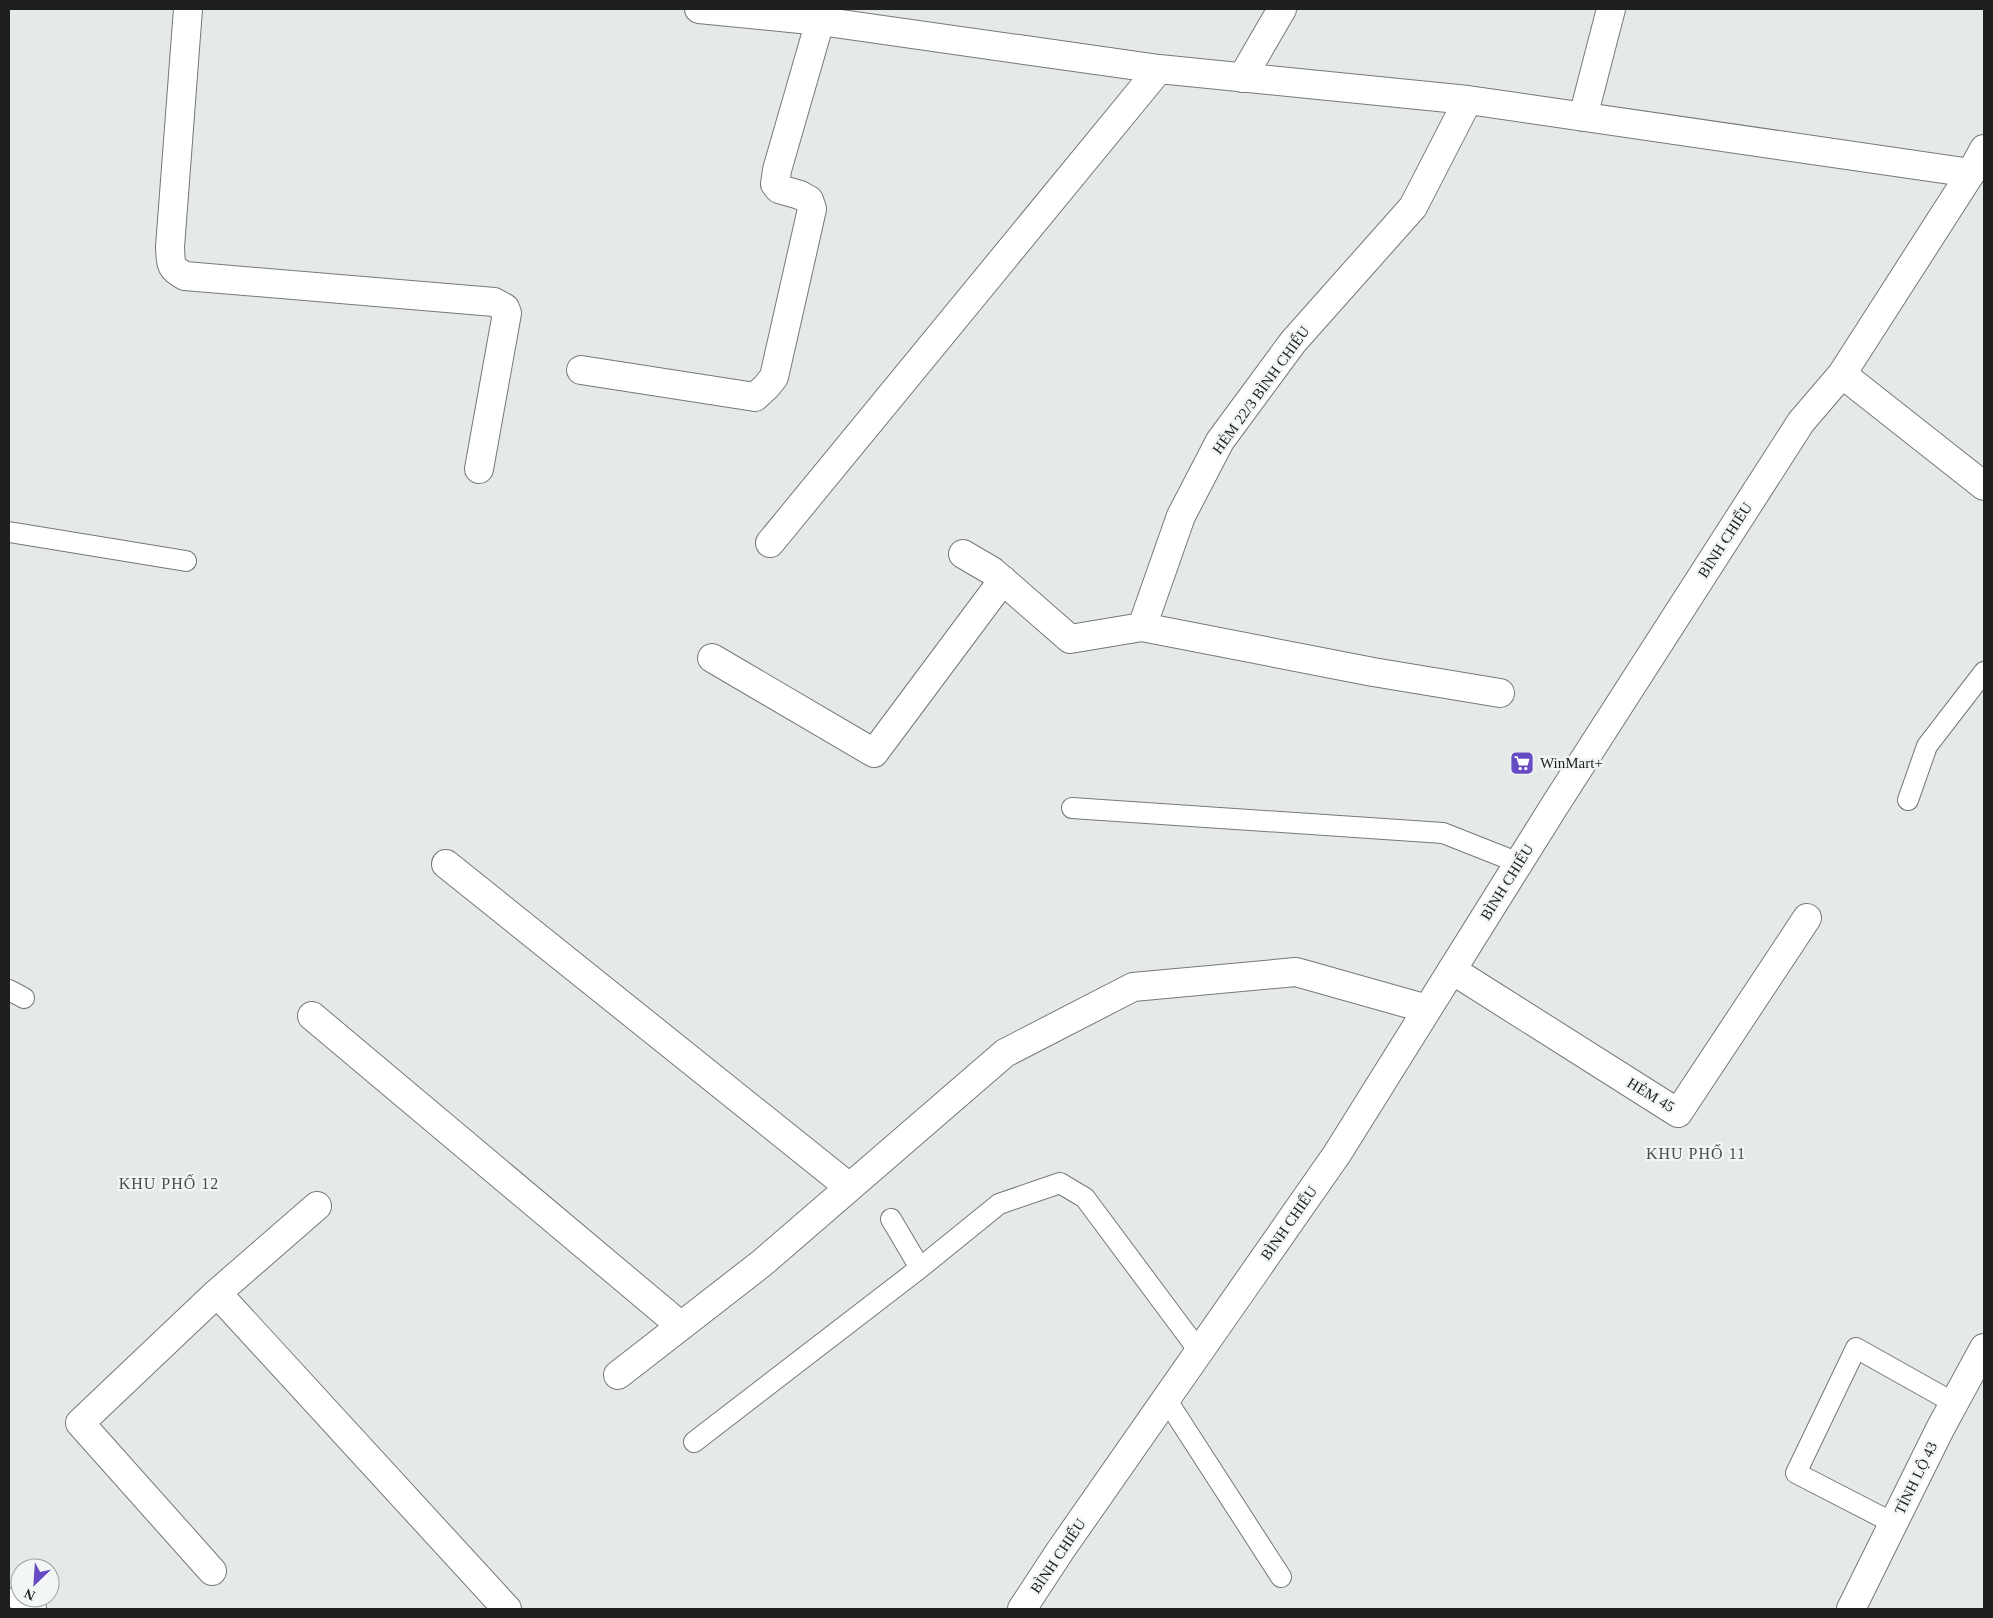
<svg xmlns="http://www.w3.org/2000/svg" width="1993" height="1618" font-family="'Times New Roman',serif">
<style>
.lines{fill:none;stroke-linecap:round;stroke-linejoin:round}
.lane-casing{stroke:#767978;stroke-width:22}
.street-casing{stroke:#767978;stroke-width:30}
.secondary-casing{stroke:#767978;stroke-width:30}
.primary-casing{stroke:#767978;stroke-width:30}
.lane{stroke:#fff;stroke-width:20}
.street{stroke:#fff;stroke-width:28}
.secondary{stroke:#fff;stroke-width:28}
.primary{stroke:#fff;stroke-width:28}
.labels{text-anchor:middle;stroke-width:4.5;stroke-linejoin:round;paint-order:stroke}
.street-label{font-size:15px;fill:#1e201f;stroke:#f2f6f4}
.poi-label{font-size:15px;fill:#1e201f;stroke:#f2f6f4;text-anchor:start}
.neighbourhood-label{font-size:16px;letter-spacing:1px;fill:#4a4d4c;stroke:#f2f6f4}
</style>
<rect width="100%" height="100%" fill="#e5e9e7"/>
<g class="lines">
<g class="lane-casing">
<path id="lane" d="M9,532L186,561
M1908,800L1927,746L1984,672
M1072,808L1443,833L1519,863
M9,990L24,998
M891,1219L920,1268L999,1204L1060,1183L1085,1198L1199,1351
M1166,1399L1281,1577
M694,1442L920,1268
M1893,1523L1796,1473L1856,1348L1954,1403"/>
</g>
<g class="street-casing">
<path id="street" d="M188,9L170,247C171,263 169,268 185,276L494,302L505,308L507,313L479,469
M699,9L820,21L1159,69L1468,100L1971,173
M1242,78L1282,9
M1583,117L1611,9
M581,370L755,397L766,387L774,377L812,209L809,200L800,195L779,189L775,184L777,170L820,21
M1842,374L1984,486
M770,543L1159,69
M963,554L992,571L1070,639L1142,627L1373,672L1500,693
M1142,627L1181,516L1220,441L1293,342L1413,207L1468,100
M712,658L874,753L1003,580
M446,864L849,1187
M1452,970L1678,1113L1807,918
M312,1016L681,1326
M217,1293L317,1206
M618,1375L762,1263L1005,1053L1133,987L1296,972L1427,1009
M212,1571L80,1423L217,1293L507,1609
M21,1598L32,1609"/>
</g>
<g class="secondary-casing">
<path id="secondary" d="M1851,1609L1940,1429L1984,1348"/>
</g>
<g class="primary-casing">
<path id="primary" d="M1022,1609L1060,1551L1337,1154L1555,805L1801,422L1842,374L1971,173L1984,149"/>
</g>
<use href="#lane" class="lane"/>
<use href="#street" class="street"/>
<use href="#secondary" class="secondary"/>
<use href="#primary" class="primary"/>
</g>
<defs>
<g id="supermarket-square" transform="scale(1.25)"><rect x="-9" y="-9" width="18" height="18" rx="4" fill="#674bc4" stroke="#f2f6f4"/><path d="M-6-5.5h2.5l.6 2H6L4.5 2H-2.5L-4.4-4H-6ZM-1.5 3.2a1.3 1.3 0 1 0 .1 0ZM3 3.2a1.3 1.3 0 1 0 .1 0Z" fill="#fff"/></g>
</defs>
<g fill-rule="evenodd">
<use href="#supermarket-square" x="1522" y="763"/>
</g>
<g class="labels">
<g class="street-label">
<text transform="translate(1261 390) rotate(-54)" y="5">HẺM 22/3 BÌNH CHIỂU</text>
<text transform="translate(1725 540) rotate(-57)" y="5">BÌNH CHIỂU</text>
<text transform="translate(1507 882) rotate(-58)" y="5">BÌNH CHIỂU</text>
<text transform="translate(1651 1095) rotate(31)" y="5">HẺM 45</text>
<text transform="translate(1289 1223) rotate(-55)" y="5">BÌNH CHIỂU</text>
<text transform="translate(1916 1478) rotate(-64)" y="5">TỈNH LỘ 43</text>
<text transform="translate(1058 1556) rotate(-56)" y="5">BÌNH CHIỂU</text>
</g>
<g class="poi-label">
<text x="1540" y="768">WinMart+</text>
</g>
<g class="neighbourhood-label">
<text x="1696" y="1159">KHU PHỐ 11</text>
<text x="169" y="1189">KHU PHỐ 12</text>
</g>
</g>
<rect width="1993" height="1618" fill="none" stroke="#1e201f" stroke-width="20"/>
<g transform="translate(35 1583) rotate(205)"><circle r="24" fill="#f2f6f4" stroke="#9da09f"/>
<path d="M0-4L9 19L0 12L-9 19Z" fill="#674bc4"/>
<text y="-8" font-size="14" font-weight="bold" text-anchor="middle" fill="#1e201f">N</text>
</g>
</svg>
